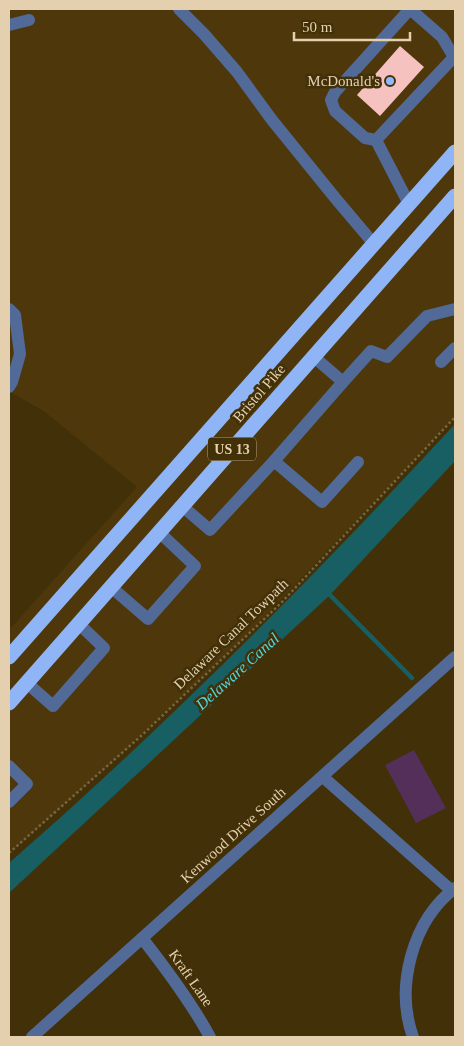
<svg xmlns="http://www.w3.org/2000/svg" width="464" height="1046" font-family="'Times New Roman',serif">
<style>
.built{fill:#4e380b}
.green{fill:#532f5a}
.water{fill:#175f63}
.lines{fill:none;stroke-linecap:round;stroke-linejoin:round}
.stream{stroke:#175f63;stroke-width:4.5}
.building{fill:#f6c2c0}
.path{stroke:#77653f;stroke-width:2.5;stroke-dasharray:2.5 2.5;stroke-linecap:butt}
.minor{stroke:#516a97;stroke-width:12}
.highway{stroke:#90b5f7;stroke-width:15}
.poi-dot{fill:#91b8fd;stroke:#423008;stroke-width:2}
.labels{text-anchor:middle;stroke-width:5;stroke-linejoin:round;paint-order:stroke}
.shield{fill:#423008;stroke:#b3a07d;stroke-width:1}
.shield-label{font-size:14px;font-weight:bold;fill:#e4d0af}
.poi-label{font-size:15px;fill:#e4d0af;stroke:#423008;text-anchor:end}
.street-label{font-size:15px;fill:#e4d0af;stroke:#423008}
.water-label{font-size:16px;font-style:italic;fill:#51d6df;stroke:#423008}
</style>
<rect width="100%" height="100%" fill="#423008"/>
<path class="built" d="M9,9H455V417L250,632L120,755L9,854V630L137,487L45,412L9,391Z"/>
<path class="green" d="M414,750L446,808L416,823L385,765Z"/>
<path class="water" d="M455,424V461L330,595L9,893V863C166,726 314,577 455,424Z"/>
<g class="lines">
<path class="stream" d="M326,591L412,678"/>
</g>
<path class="building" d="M400,46L424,67L380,116L357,95Z"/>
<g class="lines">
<path class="path" d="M9,853L141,736L281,603L455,417"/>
<path class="minor" d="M179,9L204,34L237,72L272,120L336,199L374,244
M410,9L442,37L455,59
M9,25L29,20
M376,140L365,138L335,111L331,100L335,92L410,9
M376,140L454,57
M376,140L409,204
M9,309L15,315L20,354L12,382L9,387
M441,362L455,348
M343,382L371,351L387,357L427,316L455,309
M274,461L322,502L358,462
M182,506L210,530L274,461L343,382L314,357
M111,587L148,619L195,566L159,532
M27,683L53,706L104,648L78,623
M9,766L27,784L9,802
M323,777L452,891
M142,938C167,970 191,1002 210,1037
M32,1037L455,657
M413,1037C395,987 412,921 455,888"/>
<path class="highway" d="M9,657L455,152
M9,703L455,196"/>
</g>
<circle class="poi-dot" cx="390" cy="81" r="5"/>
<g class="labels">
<rect class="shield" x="208" y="437.5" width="48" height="23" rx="4"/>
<g class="shield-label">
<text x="232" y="454">US 13</text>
</g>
<g class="poi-label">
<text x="380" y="86">McDonald's</text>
</g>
<g class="street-label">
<text transform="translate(259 393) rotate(-49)" y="5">Bristol Pike</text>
<text transform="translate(231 634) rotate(-44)" y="5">Delaware Canal Towpath</text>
<text transform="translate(233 835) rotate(-42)" y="5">Kenwood Drive South</text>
<text transform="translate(191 978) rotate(55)" y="5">Kraft Lane</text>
</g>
<g class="water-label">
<text transform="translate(237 671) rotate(-42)" y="6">Delaware Canal</text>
</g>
</g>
<rect width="464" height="1046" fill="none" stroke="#e4d0af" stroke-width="20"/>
<path d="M294 32v8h116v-8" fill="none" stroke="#e4d0af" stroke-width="2.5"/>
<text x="302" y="32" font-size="15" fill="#e4d0af" stroke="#423008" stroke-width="4" paint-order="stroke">50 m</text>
</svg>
